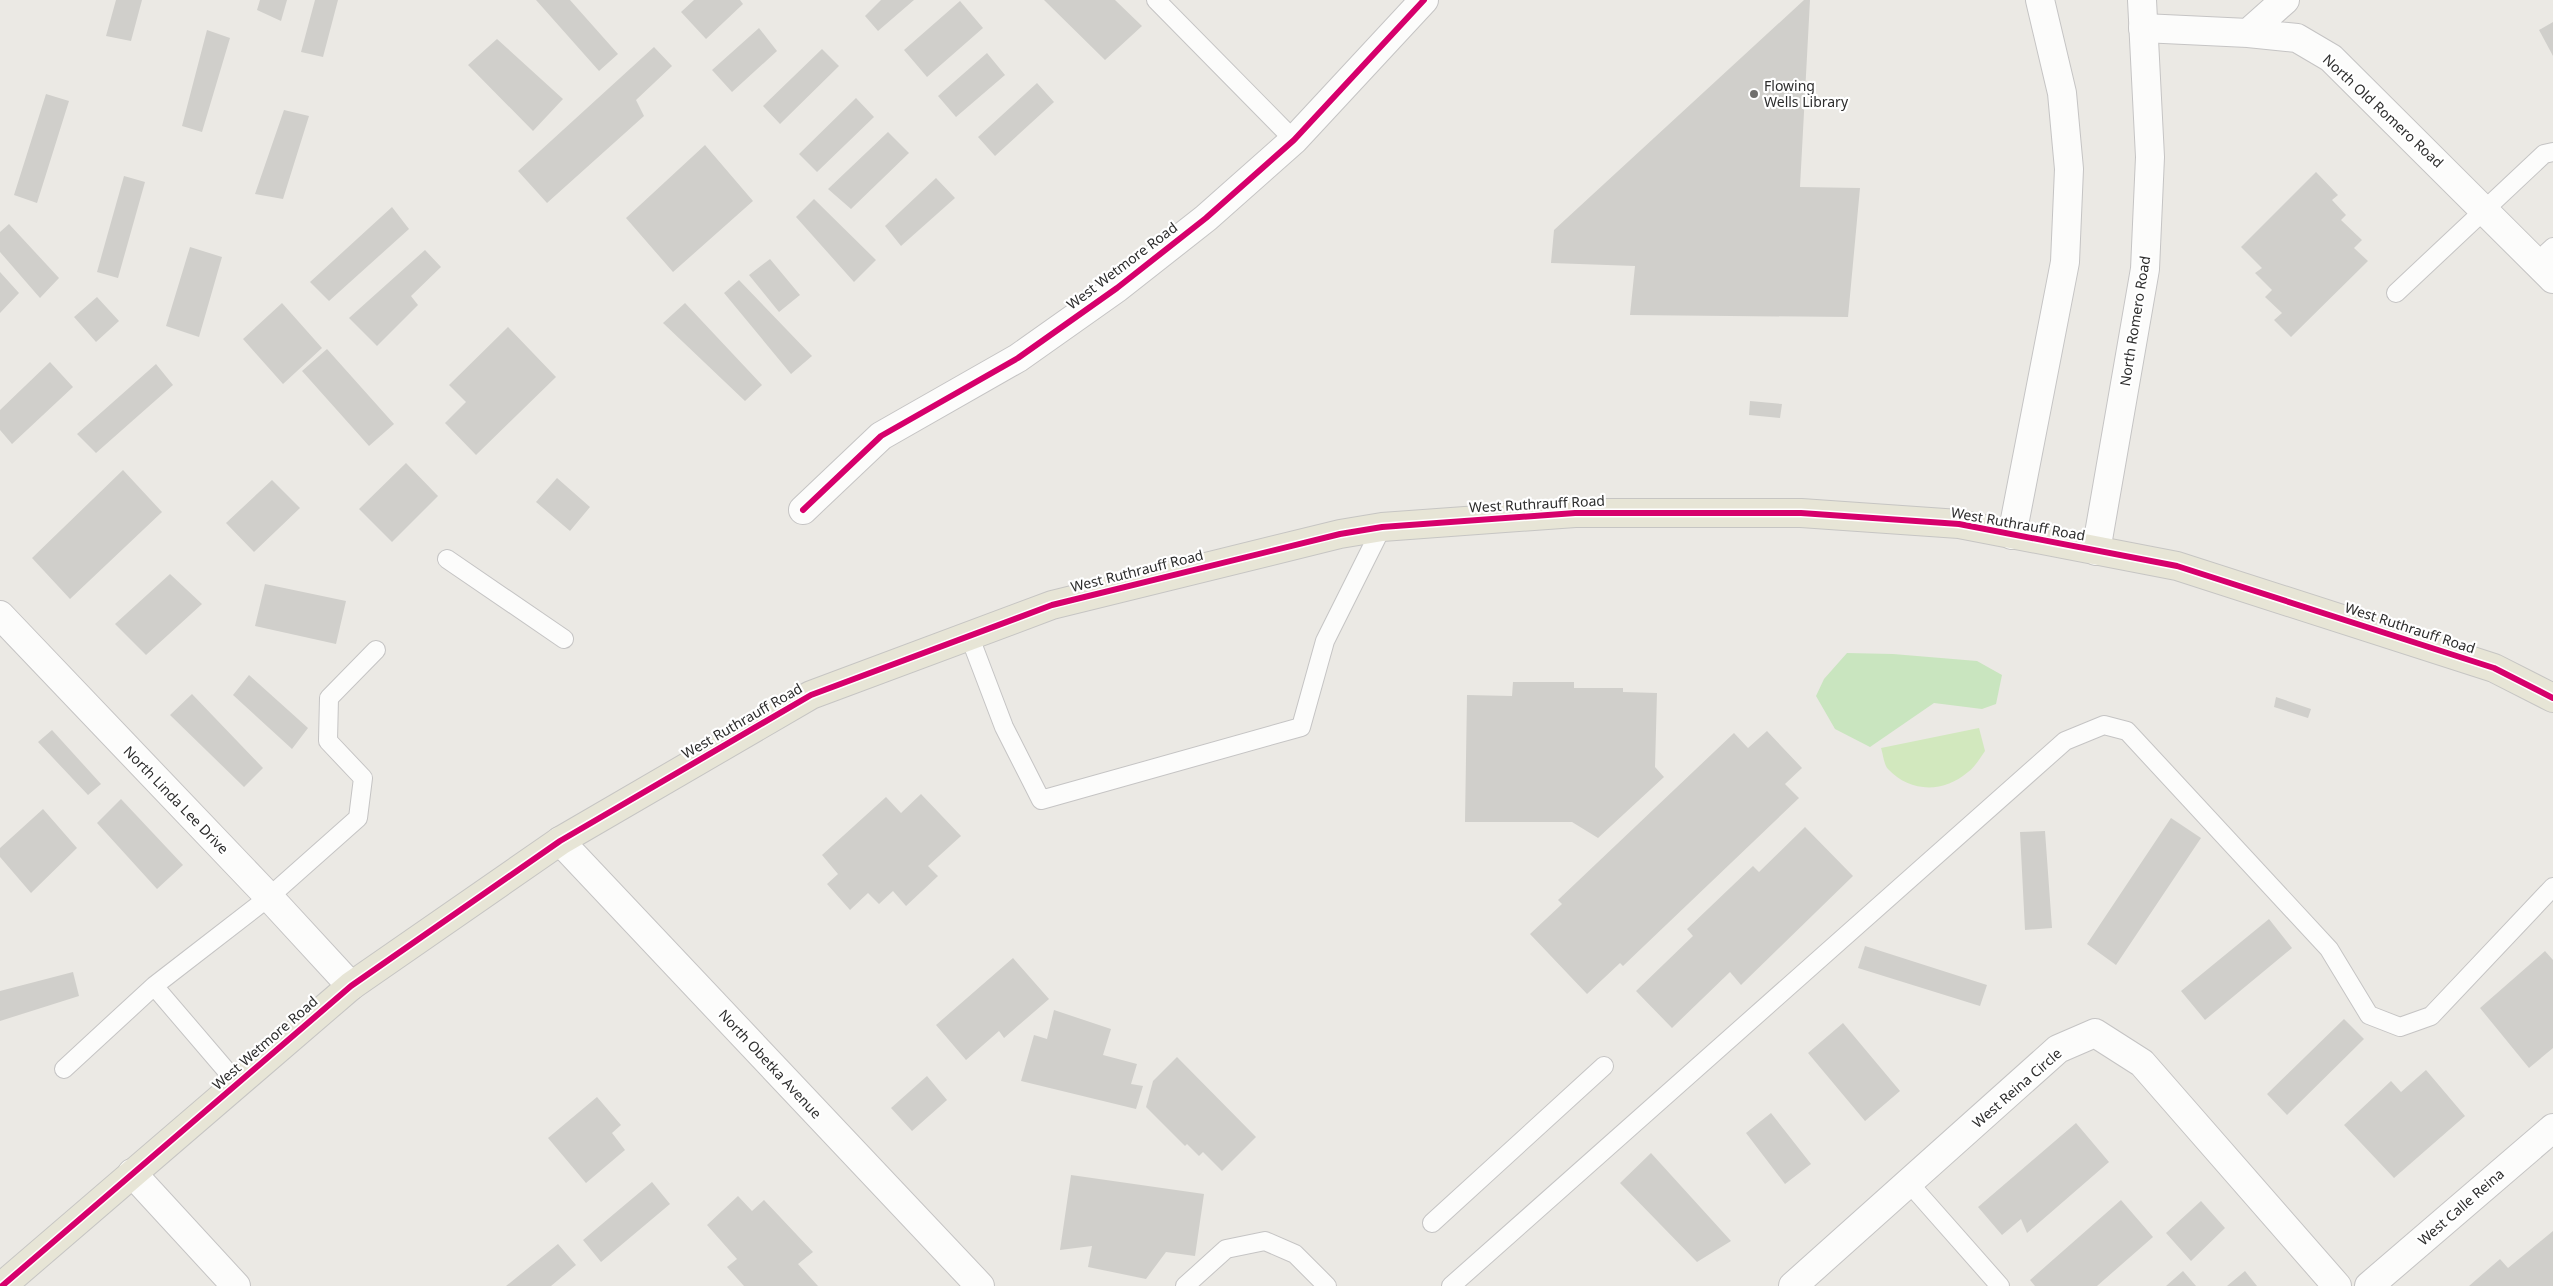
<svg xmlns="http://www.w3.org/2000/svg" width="2553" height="1286" font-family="'Noto Sans',sans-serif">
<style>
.green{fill:#c9e5bf}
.pitch{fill:#d2e8be}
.building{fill:#d0cfcb}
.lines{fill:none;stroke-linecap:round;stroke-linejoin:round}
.service-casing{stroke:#c5c4c4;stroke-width:20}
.minor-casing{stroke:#c5c4c4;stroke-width:30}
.tertiary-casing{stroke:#c5c4c4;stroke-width:30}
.primary-casing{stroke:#c6c5c3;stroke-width:30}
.service{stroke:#fcfcfb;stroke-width:18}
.minor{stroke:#fcfcfb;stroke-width:28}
.tertiary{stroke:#fcfcfb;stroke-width:28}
.primary{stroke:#e7e5d6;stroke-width:28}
.cycleway-casing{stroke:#fff;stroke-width:9}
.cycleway{stroke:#d6006c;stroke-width:6}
.poi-dot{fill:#706f6d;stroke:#fff;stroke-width:2}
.labels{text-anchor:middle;stroke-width:4.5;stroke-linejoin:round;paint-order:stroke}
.poi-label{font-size:14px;fill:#2d2d2d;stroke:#fff;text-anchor:start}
.street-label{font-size:14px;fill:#2d2d2d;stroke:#fff}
</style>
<rect width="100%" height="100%" fill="#ebe9e4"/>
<path class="green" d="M1847,653L1893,654L1977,661L2002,675L1996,704L1982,709L1934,703L1870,747L1835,729L1816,696L1824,679Z"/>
<path class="pitch" d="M1979,728L1985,751C1980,758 1975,767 1968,772C1944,793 1910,793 1888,769C1884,765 1883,754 1881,748Z"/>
<path class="building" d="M116,0H142L131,41L106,36Z
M260,0H287L281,21L257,10Z
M315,0H338L323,57L301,52Z
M536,0H570L618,54L599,71Z
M694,0H740L743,4L706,39L681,12Z
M881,0H914L878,31L865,16Z
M1044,0H1115L1142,26L1105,60Z
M1804,0H1810L1800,187L1860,188L1848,317L1630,315L1635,266L1551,263L1554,230Z
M960,1L983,28L927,77L904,50Z
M2553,22V56L2539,30Z
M759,28L777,51L732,92L712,70Z
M207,30L230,38L202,132L182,126Z
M497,39L563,99L533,131L468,65Z
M654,47L672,66L636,100L644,116L547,203L518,171Z
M822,49L839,66L780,124L763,106Z
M987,53L1005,75L956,117L938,96Z
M1037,83L1054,102L995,156L978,137Z
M46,94L69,101L37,203L14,195Z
M856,98L874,117L817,172L799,154Z
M284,110L309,116L283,199L255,194Z
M888,132L909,153L851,209L828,189Z
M705,145L753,201L673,272L626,218Z
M2316,172L2338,195L2332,200L2346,215L2341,220L2362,240L2354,248L2368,261L2291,337L2274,320L2282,313L2265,297L2272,290L2255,273L2262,268L2241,247Z
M124,176L145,182L118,278L97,272Z
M936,178L955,198L901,246L885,226Z
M814,199L876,260L854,282L796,217Z
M392,207L409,229L329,301L310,282Z
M9,224L59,278L40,298L0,252V232Z
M190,247L222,257L199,337L166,326Z
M425,250L441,267L411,296L418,305L377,346L349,318Z
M770,259L800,295L779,312L749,275Z
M0,272L19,293L0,313Z
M739,280L812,356L791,374L724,293Z
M97,297L119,321L96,342L74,317Z
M282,303L322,348L283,384L243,339Z
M685,303L762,385L745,401L663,323Z
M508,327L556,377L476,455L445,423L466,402L449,385Z
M327,349L394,424L369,446L302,371Z
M50,362L73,387L12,444L0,430V410Z
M156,364L173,385L96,453L77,434Z
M1750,401L1782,404L1780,418L1749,415Z
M406,463L438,496L392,542L359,509Z
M123,470L162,512L70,599L32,558Z
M557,478L590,507L570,531L536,502Z
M272,480L300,508L254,552L226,523Z
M170,574L202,604L146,655L115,624Z
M265,584L346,601L336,644L255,626Z
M249,675L308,728L292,749L233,695Z
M1513,682H1574V688H1623V692L1657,693L1655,767L1664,777L1598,838L1572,822H1465L1467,695L1512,696Z
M192,694L263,768L244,787L170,715Z
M2276,697L2311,709L2308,718L2274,707Z
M52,730L101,784L88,795L38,742Z
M1767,731L1802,768L1785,784L1799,798L1623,966L1620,963L1587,994L1530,934L1562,904L1558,900L1734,733L1748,748Z
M921,794L961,836L928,866L938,876L906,906L893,891L879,904L868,893L850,910L827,884L838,874L822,855L886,797L901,813Z
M121,799L183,865L157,889L97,823Z
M43,809L77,848L31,893L0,857V848Z
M2171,818L2201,838L2116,965L2087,944Z
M1805,827L1853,876L1741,985L1730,972L1672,1028L1636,991L1693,936L1687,929L1753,866L1759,872Z
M2045,831L2052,928L2025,930L2020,832Z
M2269,919L2292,948L2205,1020L2181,991Z
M1865,946L1987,985L1980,1006L1858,968Z
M2545,951L2553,960V1048L2529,1068L2480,1008Z
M1013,958L1049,999L1004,1038L999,1031L966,1060L936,1025Z
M73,972L79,996L0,1021V991Z
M1054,1010L1111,1029L1103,1055L1137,1064L1131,1084L1143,1086L1136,1109L1021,1081L1034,1035L1047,1039Z
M2344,1019L2364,1039L2287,1115L2267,1094Z
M1843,1023L1900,1091L1865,1121L1808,1053Z
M1177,1057L1256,1137L1222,1171L1203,1152L1199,1156L1187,1144L1185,1146L1146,1107L1153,1081Z
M2426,1070L2465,1116L2394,1178L2344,1125L2391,1081L2401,1092Z
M927,1076L947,1100L912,1131L891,1108Z
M597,1097L621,1125L612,1133L625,1150L586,1183L548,1138Z
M1771,1113L1811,1164L1785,1184L1746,1133Z
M2076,1123L2109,1162L2027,1233L2021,1219L2002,1235L1978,1207Z
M1651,1153L1731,1241L1697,1262L1620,1183Z
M1071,1175L1204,1194L1195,1256L1166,1252L1146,1279L1088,1267L1092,1246L1060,1250Z
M652,1182L670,1204L601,1262L583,1240Z
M738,1196L752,1211L764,1200L813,1252L798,1264L818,1286H744L727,1267L737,1259L707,1225Z
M2121,1200L2153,1237L2097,1286H2035L2030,1280Z
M2201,1201L2225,1228L2191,1261L2166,1233Z
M2553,1231V1286H2469L2500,1259L2508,1268Z
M558,1244L576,1265L551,1286H506Z
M2183,1271L2196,1286H2166Z
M2245,1271L2257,1286H2227Z"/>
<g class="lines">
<g class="service-casing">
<path id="service" d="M1156,0L1294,140
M2537,262L2553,247
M2396,293L2544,154L2553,152
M447,559L564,639
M969,635L1004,727L1041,800L1301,727L1325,641L1382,527
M64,1069L154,986
M237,1083L154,986L269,897L358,818L363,778L328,741L329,698L376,650
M1909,1183L2000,1286
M1432,1223L1604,1066
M1185,1286L1226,1249L1265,1241L1295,1254L1327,1286
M1451,1286L2065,741L2104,725L2127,731L2329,949L2369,1015L2400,1027L2431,1016L2553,887"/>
</g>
<g class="minor-casing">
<path id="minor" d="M2143,28L2248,33L2297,38L2331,58L2553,279
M2248,33L2285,0
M803,510L881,436L1018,358L1117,288L1206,218L1294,140L1424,0
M0,615L269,897L351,986
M560,841L980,1286
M132,1173L236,1286
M1793,1286L2058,1049L2095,1033L2142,1063L2337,1286
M2369,1286L2553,1128"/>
</g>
<g class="tertiary-casing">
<path id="tertiary" d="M2012,535L2065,262L2069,169L2062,93L2040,0
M2096,551L2145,269L2150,157L2142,0"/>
</g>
<g class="primary-casing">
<path id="primary" d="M2,1286L351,986L560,841L811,695L1052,605L1340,534L1382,527L1575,513H1801L1959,524L2177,566L2494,668L2553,698"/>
</g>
<use href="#service" class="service"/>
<use href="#minor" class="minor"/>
<use href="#tertiary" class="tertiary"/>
<use href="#primary" class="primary"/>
<g class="cycleway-casing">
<path id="cycleway" d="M803,510L881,436L1018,358L1117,288L1206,218L1294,140L1424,0
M2,1286L351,986L560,841L811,695L1052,605L1340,534L1382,527L1575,513H1801L1959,524L2177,566L2494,668L2553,698"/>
</g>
<use href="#cycleway" class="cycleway"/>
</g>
<circle class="poi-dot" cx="1754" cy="94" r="5"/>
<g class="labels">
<g class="poi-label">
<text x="1764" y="91">Flowing<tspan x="1764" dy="16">Wells Library</tspan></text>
</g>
<g class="street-label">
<text transform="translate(2383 111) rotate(43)" y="5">North Old Romero Road</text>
<text transform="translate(1122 266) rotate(-37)" y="5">West Wetmore Road</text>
<text transform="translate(2135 321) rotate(-81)" y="5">North Romero Road</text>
<text transform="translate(1537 504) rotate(-3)" y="5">West Ruthrauff Road</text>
<text transform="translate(2018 524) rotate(10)" y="5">West Ruthrauff Road</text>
<text transform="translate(1137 571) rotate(-14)" y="5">West Ruthrauff Road</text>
<text transform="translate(2410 628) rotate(18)" y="5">West Ruthrauff Road</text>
<text transform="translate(742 721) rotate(-30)" y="5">West Ruthrauff Road</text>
<text transform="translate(176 800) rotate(46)" y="5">North Linda Lee Drive</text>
<text transform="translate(265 1043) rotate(-41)" y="5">West Wetmore Road</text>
<text transform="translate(770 1064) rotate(47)" y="5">North Obetka Avenue</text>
<text transform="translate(2017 1088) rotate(-41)" y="5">West Reina Circle</text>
<text transform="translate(2461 1207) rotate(-41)" y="5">West Calle Reina</text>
</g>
</g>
</svg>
